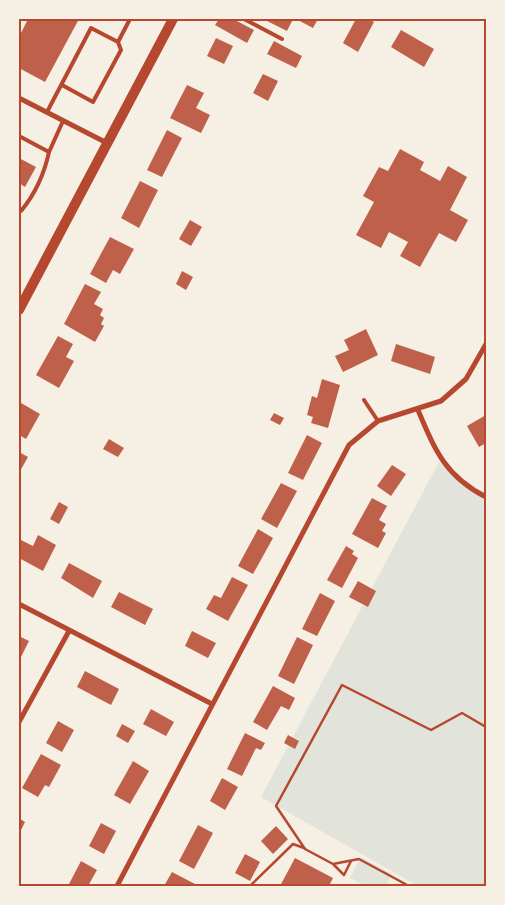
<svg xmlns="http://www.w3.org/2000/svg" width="505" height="905" font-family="Karla,sans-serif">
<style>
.green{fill:#e2e4dc}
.building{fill:#bf614a}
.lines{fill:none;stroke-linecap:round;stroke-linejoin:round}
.path{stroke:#b5482f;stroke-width:2.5}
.service{stroke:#b5482f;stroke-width:4}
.minor{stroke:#b5482f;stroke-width:5}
.secondary{stroke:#b5482f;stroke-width:10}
.neatline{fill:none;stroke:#b5482f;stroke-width:2}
</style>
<rect width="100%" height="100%" fill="#f6efe4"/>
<path class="green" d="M439,462L464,481L486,493V886H418L261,797Z
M361,857L392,874L386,886H366L350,878Z"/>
<path class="building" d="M28,19H79L45,82L19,68V37Z
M219,19H233L254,30L247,43L215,25Z
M263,19H293L287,31Z
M296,19H318L313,28Z
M356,19H368L374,22L358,52L343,43Z
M401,30L434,49L424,67L391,47Z
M216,38L233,46L224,64L207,56Z
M274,41L302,56L296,68L267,54Z
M263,74L278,81L268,101L253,93Z
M187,85L204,93L196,108L210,115L201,133L170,118Z
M167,130L182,138L162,177L147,170Z
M400,149L424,162L420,170L440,181L448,166L467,177L450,210L468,220L456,242L439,233L420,267L400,256L408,242L389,232L381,248L356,235L374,202L363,196L379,167L388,171Z
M19,158L36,167L25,187L19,183Z
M140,181L158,190L139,228L121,218Z
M190,220L202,227L191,246L179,239Z
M110,237L134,249L120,274L113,270L106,283L90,274Z
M182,271L193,277L186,290L176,284Z
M85,284L101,292L94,304L103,309L100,315L104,318L101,324L104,326L95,342L64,324Z
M366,329L378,355L343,372L335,356L349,350L344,340Z
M58,336L73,344L66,357L74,361L59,388L36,375Z
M396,344L435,357L430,374L391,361Z
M322,379L340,385L328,428L311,423L313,417L307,415L312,396L317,398Z
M21,403L40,414L26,439L19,435V406Z
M274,413L284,418L280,425L270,420Z
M486,415V443L479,447L467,426Z
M307,435L322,443L303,480L288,473Z
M109,439L124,448L118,457L103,449Z
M19,452L28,457L19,473Z
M392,465L406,474L391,496L377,486Z
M281,483L297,491L277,528L261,519Z
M372,498L387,506L379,520L386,524L382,531L386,533L378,548L352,534Z
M59,502L68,507L59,524L50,519Z
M258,529L273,538L253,574L238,566Z
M38,535L56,545L43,571L19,558V539L33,546Z
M346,546L354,551L352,554L358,558L342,588L327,580Z
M69,563L102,581L93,598L61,578Z
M232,577L248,585L228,621L206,609L214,595L221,598Z
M358,581L376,591L368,607L349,597Z
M119,592L153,609L145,625L111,607Z
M320,593L335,601L317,636L302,629Z
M192,631L216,643L208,658L185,646Z
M19,636L29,641L21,657L19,656Z
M297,637L313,645L294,684L278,676Z
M85,671L119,689L111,705L77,687Z
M273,686L295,698L289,710L281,706L267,730L253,722Z
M151,709L174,722L166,736L143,724Z
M58,721L74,730L62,752L46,743Z
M122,724L135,731L128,743L116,736Z
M245,733L265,743L261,750L256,748L242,776L227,769Z
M288,735L299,741L295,749L284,743Z
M41,754L61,765L49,787L45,785L38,797L22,788Z
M133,761L149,771L130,804L114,795Z
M222,778L238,787L225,810L210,801Z
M19,818L25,822L19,834Z
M101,823L116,831L104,854L89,846Z
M198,825L213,833L194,869L179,861Z
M276,826L288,839L273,854L261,841Z
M245,854L260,862L250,881L235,873Z
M295,858L333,878L329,886H280Z
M81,861L97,870L88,886H68Z
M172,872L195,884L193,886H164Z"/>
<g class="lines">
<path class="path" d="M334,865L344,875L351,861
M250,886L293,844L304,848
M409,886L359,859L333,864L305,849L276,806L342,685L431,730L462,713L486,727"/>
<path class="service" d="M244,19L282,39
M118,42L130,19
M47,112L91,28L118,42L121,50L93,102L62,85
M19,136L49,152C44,175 36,193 21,211L19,210
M49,152L63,121
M364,400L378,421"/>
<path class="minor" d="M19,98L107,143
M418,410C435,450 445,476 486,497
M19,604L212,704
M19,722L69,631
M117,886L349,445L378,421L441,401L466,379L486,344"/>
<path class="secondary" d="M19,310L173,19"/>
</g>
<rect width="505" height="905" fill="none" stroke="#f6efe4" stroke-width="40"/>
<rect x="20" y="20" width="465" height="865" class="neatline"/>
</svg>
